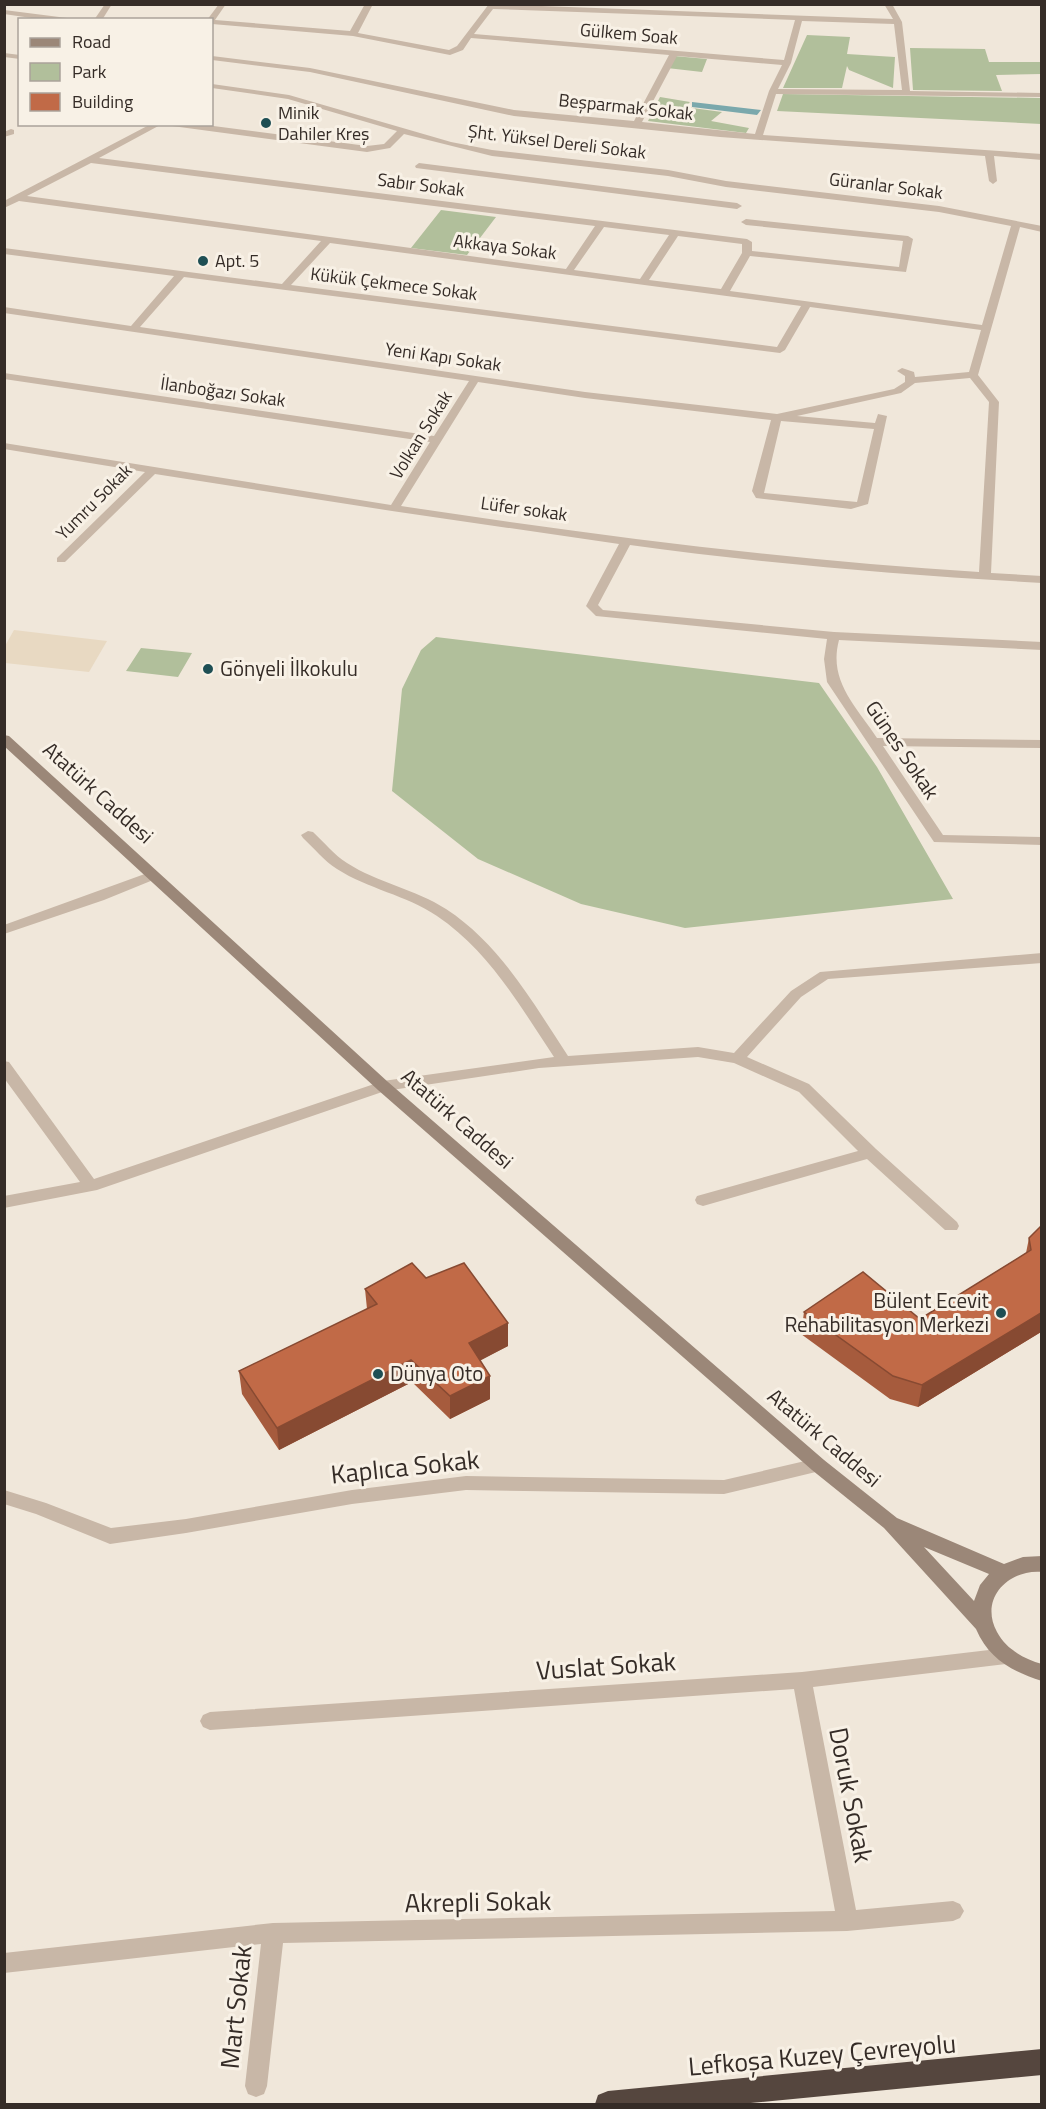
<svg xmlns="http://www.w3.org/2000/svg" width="1046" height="2109" font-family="'Titillium Web',sans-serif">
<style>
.green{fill:#b1bf9b}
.plaza{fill:#e8d9c2}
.water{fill:#7aa8ac}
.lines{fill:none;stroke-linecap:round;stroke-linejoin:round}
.street{fill:#c8b7a7;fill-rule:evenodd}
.secondary{fill:#9b8778;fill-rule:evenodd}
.highway{fill:#55463e;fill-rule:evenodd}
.wall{fill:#a65b3d}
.shaded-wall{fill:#874a32}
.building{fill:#c16a47;stroke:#874a32;stroke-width:1.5}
.poi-dot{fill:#1e4f54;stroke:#f8f1e6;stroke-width:2}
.labels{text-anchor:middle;stroke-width:6;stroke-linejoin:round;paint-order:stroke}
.far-street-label{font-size:18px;fill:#352c27;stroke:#f8f1e6}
.far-poi-label{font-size:18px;fill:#352c27;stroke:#f8f1e6;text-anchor:start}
.poi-label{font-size:21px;fill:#352c27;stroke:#f8f1e6;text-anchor:start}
.street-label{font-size:21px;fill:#352c27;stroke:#f8f1e6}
.near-street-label{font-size:26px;fill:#352c27;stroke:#f8f1e6}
</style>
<rect width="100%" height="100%" fill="#f0e7da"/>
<path class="green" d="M807,35L850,37L847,54L895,57L893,88L849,70L847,66L842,88H783Z
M910,48L985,49L989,62H1041V74L996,75L1002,91L913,90Z
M674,56L707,59L702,72L667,68Z
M783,94L1041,98V124L777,111Z
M660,97L690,102L685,107L722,112L711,121L749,128L746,133L648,121Z
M441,210L496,217L467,255L411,248Z
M436,637L819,683L877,767L953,899L685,928L581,904L478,859L392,791L402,689L421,650Z
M141,648L192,653L178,677L126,671Z"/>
<path class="plaza" d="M14,630L107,641L89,672L5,663V646Z"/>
<path class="water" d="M692,102L761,110L757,115L692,107Z"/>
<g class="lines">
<path class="street" d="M105,4H112L102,20H94Z
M219,4H226L215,20L350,31L365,4H373L358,33L449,50L457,46L489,4L893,19L884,4H892L902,22L910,91L1042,93V97L776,94L763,135L1042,154V160L994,156L997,181L993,184L989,181L985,156L720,137L514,116L310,72L212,60V56L310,68L514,110L634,121L669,55L471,38L463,50L450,55L353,36L212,24V20H207ZM493,9L795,20L784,60L474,34ZM802,21L894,24L902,90L778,89L791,63ZM677,56L782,65L769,91L755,134L642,122Z
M4,10L67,18L71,20H45L4,14Z
M4,53L20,55V59L4,57Z
M212,84L289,95L451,142L492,150L668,170L726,181L939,206L1042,226V232L1020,227L978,375L999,402L991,573L1042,576V583C904,575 767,564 630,545L598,605L603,610L834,632L1042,642V650L839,640C828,681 856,706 877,738L1042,740V748L883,746L943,835L1042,837V845L934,842L827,682L824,659L827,639L596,616L586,606L619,544L392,511L155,474L65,562H57V558L145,472L4,449V443L391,505L430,442L4,379V373L434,436L469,381L4,313V307L131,326L174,276L4,254V248L282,284L321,241L19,201L4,208V201L151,124H162L99,158L747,239L752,242V251L899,267L903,241L746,225L741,222L746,219L908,236L913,239L906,272L750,256L730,291L982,325L1011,226L939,212L726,187L668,176L492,156L404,134L390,148L367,152L172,126L198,124L367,146L384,144L397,131L288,99L212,88ZM91,163L595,226L566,269L27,196ZM604,227L669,235L640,279L574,270ZM678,236L742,244V253L721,289L649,280ZM330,243L801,306L777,347L291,285ZM184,277L780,353L785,350L810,307L981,330L969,372L915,377L914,372L902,368L897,371L905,376V382L894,389L777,414L585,392L140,327ZM970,378L989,402L979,572C785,560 593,535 401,506L478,382L585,398L771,420L752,491L756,498L851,509L868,504L887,416L878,414L875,423L797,416L901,393L915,383ZM781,421L874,429L857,502L764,493Z
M11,129L14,130V134L4,137V132Z
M419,163L737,203L742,206L737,209L416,168L415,166Z
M308,831L313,832C324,842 334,855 347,863C378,883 415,889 446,909C500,944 533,1003 568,1056L698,1047L734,1053L791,991L820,972L1042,953V963L828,979L801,997L747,1057L809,1084L876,1149L957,1222L959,1226L957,1230H945L867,1159L703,1206L697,1204L695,1200L697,1196L858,1151L799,1092L734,1063L698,1057L539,1068L385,1091L97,1190L4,1208V1196L80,1182L4,1078V1061L9,1062L94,1179L383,1081L554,1057C520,1006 489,951 437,916C406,895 368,889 337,869C324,861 314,848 303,838L301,835Z
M153,871L160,875L158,878L104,900L4,934V925Z
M818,1458L824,1460L827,1465L824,1470L724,1494L466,1490L352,1504L186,1533L110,1544L36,1514L4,1504V1490L46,1503L111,1528L186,1519L352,1490L466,1476L724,1480Z
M1006,1648L1013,1650L1016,1656L1013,1662L1006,1664L813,1687L856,1910L953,1901L960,1904L964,1911L960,1918L953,1921L847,1931L283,1943L267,2086L264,2094L256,2097L248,2094L245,2086L261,1944L4,1973V1953L273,1923L835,1911L794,1689L210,1730L203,1727L200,1721L203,1715L210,1712L802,1672Z"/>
<path class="secondary" d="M4,735L9,736L388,1082L824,1460L897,1518L1004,1564L1023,1557L1042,1556V1572C1008,1569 979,1599 997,1632C1006,1649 1024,1659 1042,1664V1681C1011,1671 989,1659 976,1629L884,1528L812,1470L378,1090L4,746ZM924,1547L989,1574L980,1585L974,1601Z"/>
<path class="highway" d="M1042,2049V2075L740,2104H595L598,2095L608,2091Z"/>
</g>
<path class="wall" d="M1041,1226V1332L918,1407L890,1399L801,1334L804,1312L920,1319L1026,1253L1029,1238Z
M426,1278L508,1346L480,1360L490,1376V1399L450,1419L412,1382L279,1450L242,1394L239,1371L367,1309L365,1289Z"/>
<path class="shaded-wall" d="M1041,1313V1332L918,1407L922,1385Z
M508,1323V1346L470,1366L469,1343Z
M411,1360L412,1382L279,1450L277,1428Z
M490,1376V1399L450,1419V1396Z"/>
<path class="building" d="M1041,1226V1313L922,1385L893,1376L804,1312L863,1272L920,1319L1031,1250L1029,1238Z
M412,1263L426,1278L464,1263L508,1323L469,1343L490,1376L450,1396L411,1360L277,1428L239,1371L377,1304L365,1289Z"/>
<g class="poi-dot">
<circle cx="266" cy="123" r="6"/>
<circle cx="203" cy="261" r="6"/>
<circle cx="208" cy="669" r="6"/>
<circle cx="1001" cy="1313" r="6"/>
<circle cx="378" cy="1374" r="6"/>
</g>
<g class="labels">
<g class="far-street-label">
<text transform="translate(629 34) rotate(5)" y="6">Gülkem Soak</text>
<text transform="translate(626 107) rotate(6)" y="6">Beşparmak Sokak</text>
<text transform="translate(557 142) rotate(7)" y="6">Şht. Yüksel Dereli Sokak</text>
<text transform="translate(421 185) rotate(7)" y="6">Sabır Sokak</text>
<text transform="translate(886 186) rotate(7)" y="6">Güranlar Sokak</text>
<text transform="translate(505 247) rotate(7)" y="6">Akkaya Sokak</text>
<text transform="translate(394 284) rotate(7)" y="6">Kükük Çekmece Sokak</text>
<text transform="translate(443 357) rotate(8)" y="6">Yeni Kapı Sokak</text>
<text transform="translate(223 392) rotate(8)" y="6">İlanboğazı Sokak</text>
<text transform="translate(421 435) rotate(-58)" y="6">Volkan Sokak</text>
<text transform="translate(94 502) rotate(-45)" y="6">Yumru Sokak</text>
<text transform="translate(524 509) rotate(8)" y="6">Lüfer sokak</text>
</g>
<g class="far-poi-label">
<text x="278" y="119">Minik<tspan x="278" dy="21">Dahiler Kreş</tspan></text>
<text x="215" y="267">Apt. 5</text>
</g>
<g class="poi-label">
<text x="220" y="676">Gönyeli İlkokulu</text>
<text x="989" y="1308" text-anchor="end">Bülent Ecevit<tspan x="989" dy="24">Rehabilitasyon Merkezi</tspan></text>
<text x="390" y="1381">Dünya Oto</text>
</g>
<g class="street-label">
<text transform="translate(902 750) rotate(56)" y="7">Günes Sokak</text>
<text transform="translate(98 793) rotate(42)" y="7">Atatürk Caddesi</text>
<text transform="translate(457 1119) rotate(41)" y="7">Atatürk Caddesi</text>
<text transform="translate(824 1438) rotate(40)" y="7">Atatürk Caddesi</text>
</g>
<g class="near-street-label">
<text transform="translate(405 1467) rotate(-6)" y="9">Kaplıca Sokak</text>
<text transform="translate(606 1666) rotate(-4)" y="9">Vuslat Sokak</text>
<text transform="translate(851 1795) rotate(79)" y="9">Doruk Sokak</text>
<text transform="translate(478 1902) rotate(-1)" y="9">Akrepli Sokak</text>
<text transform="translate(236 2007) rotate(-84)" y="9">Mart Sokak</text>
<text transform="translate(822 2055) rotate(-5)" y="9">Lefkoşa Kuzey Çevreyolu</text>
</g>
</g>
<rect width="1046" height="2109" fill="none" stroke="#352c27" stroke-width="12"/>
<rect x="18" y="18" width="195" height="108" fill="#f8f1e6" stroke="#aaa29a" stroke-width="1.5"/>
<rect x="30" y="38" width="30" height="9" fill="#9b8778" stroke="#aaa29a" stroke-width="1.5"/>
<text x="72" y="48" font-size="18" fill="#352c27">Road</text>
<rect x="30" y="63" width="30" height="18" fill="#b1bf9b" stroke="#aaa29a" stroke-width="1.5"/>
<text x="72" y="78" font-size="18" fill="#352c27">Park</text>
<rect x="30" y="93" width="30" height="18" fill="#c16a47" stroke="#aaa29a" stroke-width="1.5"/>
<text x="72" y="108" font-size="18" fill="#352c27">Building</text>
</svg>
